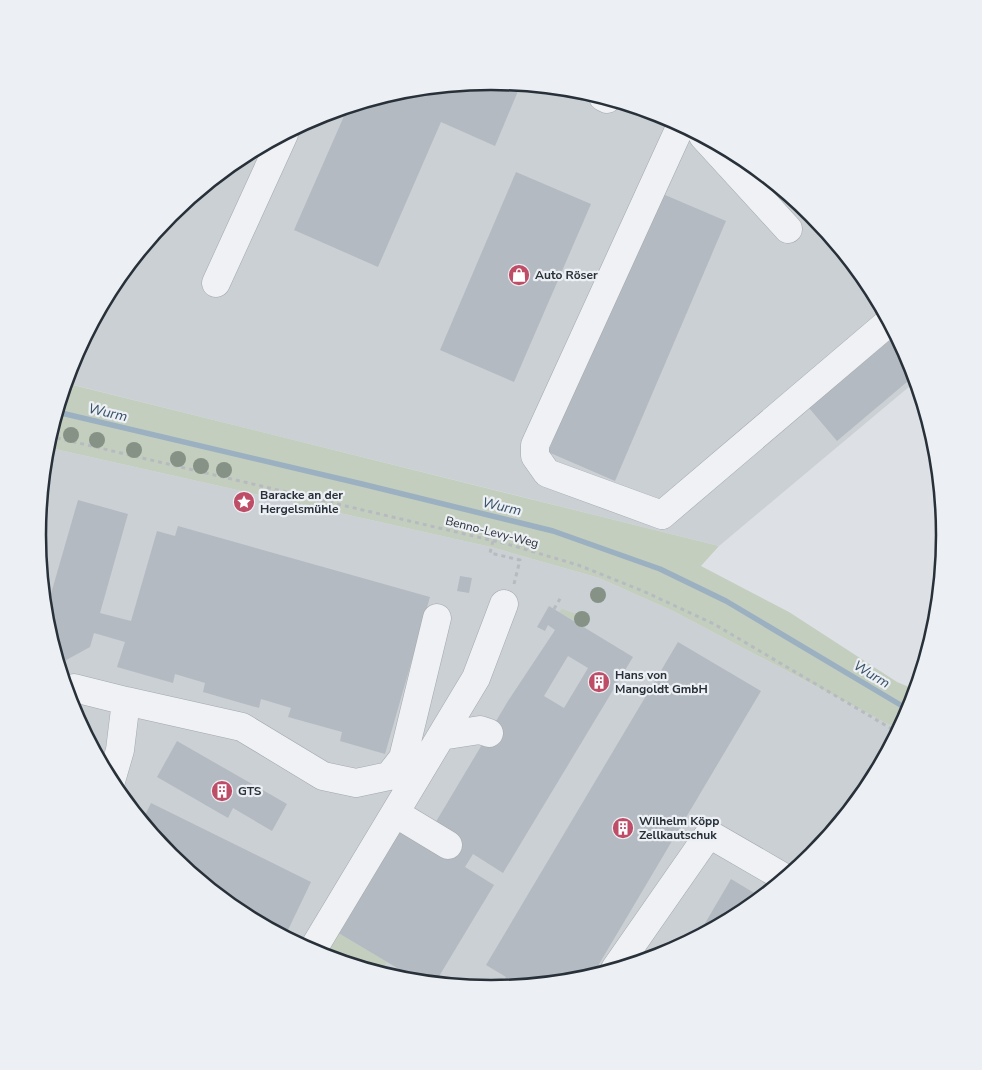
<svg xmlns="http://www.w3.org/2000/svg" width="982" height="1070" font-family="'Nunito Sans',sans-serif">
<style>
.built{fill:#cbd0d5}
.green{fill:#c4cebf}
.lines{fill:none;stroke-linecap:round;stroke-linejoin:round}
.stream{stroke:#9bb1c1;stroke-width:5.5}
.building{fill:#b4bac1;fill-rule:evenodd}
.minor-casing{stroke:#a3a8ae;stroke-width:29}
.path{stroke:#b7bbc0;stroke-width:3;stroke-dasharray:4 4;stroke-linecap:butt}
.minor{stroke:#eff1f4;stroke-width:28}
.tree{fill:#869285}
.labels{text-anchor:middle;stroke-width:4.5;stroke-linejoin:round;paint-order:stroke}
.poi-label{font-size:12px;font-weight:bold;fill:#283039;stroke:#eceff3;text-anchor:start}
.street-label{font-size:12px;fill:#283039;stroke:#eceff3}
.water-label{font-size:14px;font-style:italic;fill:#375168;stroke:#eceff3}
.rim{fill:none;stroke:#283039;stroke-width:2.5}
</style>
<rect width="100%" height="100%" fill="#dde0e5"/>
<path class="built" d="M491,82L580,90L665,116L743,158L812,215L868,283L910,362L916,381L719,546L66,383L72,361L114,283L171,214L239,158L318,116L403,90Z
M46,447L491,547L599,578L673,611L899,730L868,787L811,856L743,912L664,954L579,980L491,988L402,980L317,954L239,912L170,855L114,787L72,708L46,623L38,535Z"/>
<path class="green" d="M65,383L719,546L701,566L789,612L897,682L916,690L910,709L899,730L673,611L599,578L491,547L46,447Z
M562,609L588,618L583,626L559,612Z
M333,930L387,962L381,973L318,954Z"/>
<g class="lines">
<path class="stream" d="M57,412L362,484L553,531L660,569L726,601L909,710"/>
</g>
<path class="building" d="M491,82L521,84L495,146L441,122L378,267L294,230L348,107L403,90Z
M516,172L591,204L514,382L440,350Z
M658,192L726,221L615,481L548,452Z
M793,200H794L811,214L807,217Z
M896,335L910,362L914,376L837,441L809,408Z
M78,500L128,514L100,613L131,621L157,531L175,536L178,526L430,597L385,754L340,741L342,732L288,717L291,708L261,699L259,708L203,692L205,683L175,674L173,683L117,667L125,642L94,633L90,647L59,664L46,623L45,612L46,611Z
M460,576L472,578L469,593L457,591Z
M549,606L633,657L503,873L473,854L465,867L494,885L435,983L419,981L335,931L398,827L431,830L508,701L555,630L548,625L545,631L537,627ZM568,656L588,668L564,708L544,696Z
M678,642L761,691L592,976L579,980L500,988L506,977L486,965Z
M177,741L287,804L272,831L233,808L228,818L157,777Z
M151,803L311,882L288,930L222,898L170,855L142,821Z
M731,879L761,897L743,912L697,937Z"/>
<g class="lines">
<g class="minor-casing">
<path id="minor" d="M603,97L607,99
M681,125L535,445V456L547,473L662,515L889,322
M703,136L788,229
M216,283L284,134
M67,692L74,688L126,701L120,750L111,781
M126,701L242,727L323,776L356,783L389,776L403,758L437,618
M441,736L480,730L489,733
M395,813L448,845
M312,951L476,678L504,604
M615,969L709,834L785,878"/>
</g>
<path class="path" d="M49,436L507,544L578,565L643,591L714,624L897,732
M493,541L490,553L520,560L514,584
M554,609L561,597"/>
<use href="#minor" class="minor"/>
</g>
<g class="tree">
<circle cx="71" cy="435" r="8"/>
<circle cx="97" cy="440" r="8"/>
<circle cx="134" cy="450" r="8"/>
<circle cx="178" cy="459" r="8"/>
<circle cx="201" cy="466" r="8"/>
<circle cx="224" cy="470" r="8"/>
<circle cx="598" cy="595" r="8"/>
<circle cx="582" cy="619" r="8"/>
</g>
<defs>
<g id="shop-disc" transform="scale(1.125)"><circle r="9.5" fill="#be4e68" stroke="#eceff3"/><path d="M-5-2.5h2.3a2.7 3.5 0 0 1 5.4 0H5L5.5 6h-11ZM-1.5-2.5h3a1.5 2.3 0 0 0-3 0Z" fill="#fff"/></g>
<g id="sight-disc" transform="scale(1.125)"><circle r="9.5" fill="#be4e68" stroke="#eceff3"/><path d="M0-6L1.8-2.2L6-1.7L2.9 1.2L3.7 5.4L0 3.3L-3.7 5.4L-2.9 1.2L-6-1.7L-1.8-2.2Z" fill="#fff"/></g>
<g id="building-disc" transform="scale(1.125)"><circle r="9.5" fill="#be4e68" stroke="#eceff3"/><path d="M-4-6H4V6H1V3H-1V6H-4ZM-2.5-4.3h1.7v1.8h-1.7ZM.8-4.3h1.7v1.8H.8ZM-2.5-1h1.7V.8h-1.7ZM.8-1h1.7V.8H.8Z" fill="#fff"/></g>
</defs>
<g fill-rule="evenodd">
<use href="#shop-disc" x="519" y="275"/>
<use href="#sight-disc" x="244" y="502"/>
<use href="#building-disc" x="599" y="682"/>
<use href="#building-disc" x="222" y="791"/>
<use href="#building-disc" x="623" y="828"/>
</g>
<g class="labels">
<g class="poi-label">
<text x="535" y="279">Auto Röser</text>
<text x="260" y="499">Baracke an der<tspan x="260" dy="14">Hergelsmühle</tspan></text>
<text x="615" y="679">Hans von<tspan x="615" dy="14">Mangoldt GmbH</tspan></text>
<text x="238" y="795">GTS</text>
<text x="639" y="825">Wilhelm Köpp<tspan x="639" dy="14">Zellkautschuk</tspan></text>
</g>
<g class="street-label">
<text transform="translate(492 532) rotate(14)" y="4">Benno-Levy-Weg</text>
</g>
<g class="water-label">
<text transform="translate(108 412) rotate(13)" y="5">Wurm</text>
<text transform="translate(502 506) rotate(13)" y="5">Wurm</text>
<text transform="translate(872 674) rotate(31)" y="5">Wurm</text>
</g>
</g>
<path d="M0 0H982V1070H0ZM46 535a445 445 0 1 1 890 0a445 445 0 1 1-890 0Z" fill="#eceff3" fill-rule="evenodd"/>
<path class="rim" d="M46 535a445 445 0 1 1 890 0a445 445 0 1 1-890 0Z"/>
</svg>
